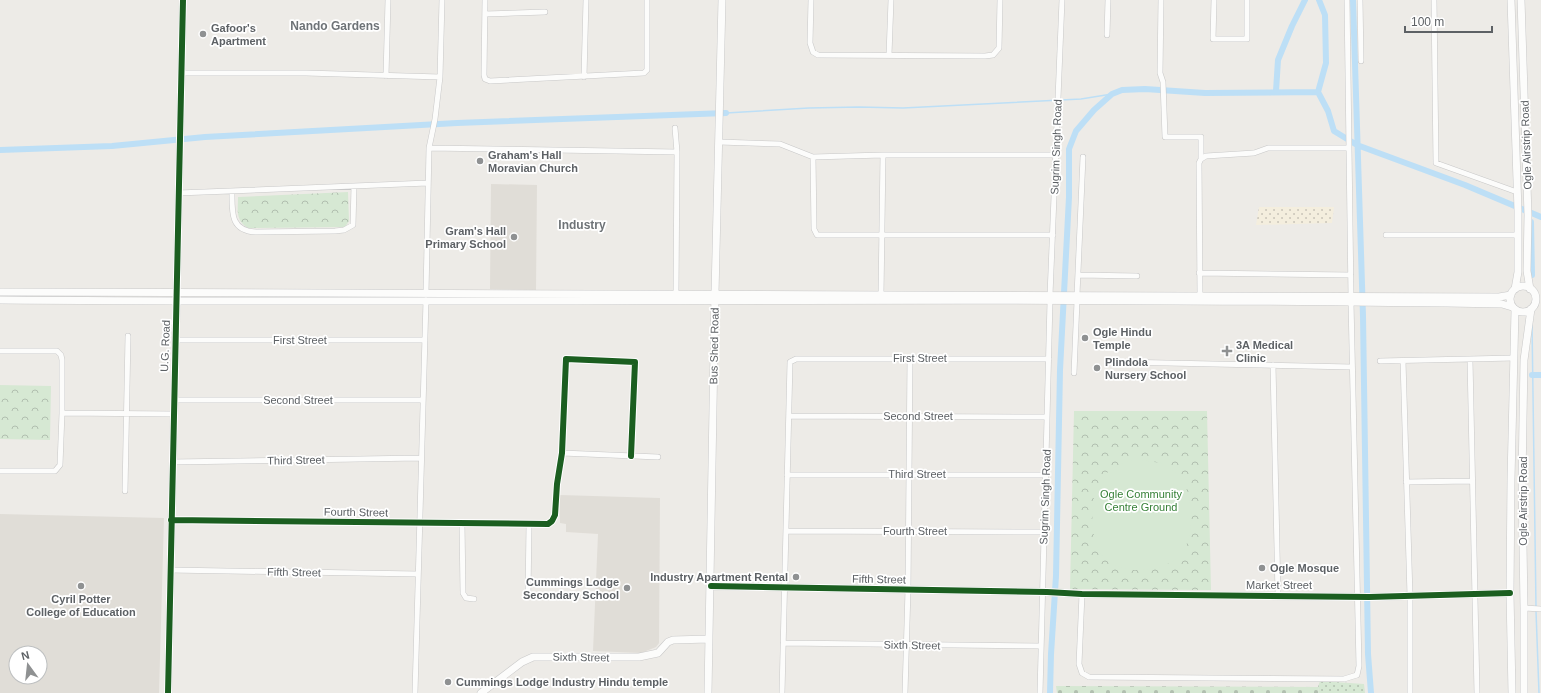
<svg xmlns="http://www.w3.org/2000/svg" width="1541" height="693" font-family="Helvetica,sans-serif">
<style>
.education{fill:#e0ddd7;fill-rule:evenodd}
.grass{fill:url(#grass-dots)}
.sand{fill:url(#sand-dots)}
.cemetery{fill:url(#cemetery-stones)}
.park{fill:url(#park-crowns)}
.pitch{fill:#d6e8d3}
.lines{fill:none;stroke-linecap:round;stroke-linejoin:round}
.stream{stroke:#bddff6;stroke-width:1.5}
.canal{stroke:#bddff6;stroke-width:6}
.street-casing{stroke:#c8c8c8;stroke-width:6}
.secondary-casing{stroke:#c9c9c9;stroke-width:8}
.street{stroke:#fcfcfb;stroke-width:5}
.secondary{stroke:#fcfcfb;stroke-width:7}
.cycleway-casing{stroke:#fff;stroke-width:8}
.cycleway{stroke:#1b5e20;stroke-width:6}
.poi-dot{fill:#8f9192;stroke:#fff;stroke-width:1.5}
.labels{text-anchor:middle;stroke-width:3.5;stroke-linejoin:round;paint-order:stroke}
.poi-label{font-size:11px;font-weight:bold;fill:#5d6165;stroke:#fff;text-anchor:start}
.street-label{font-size:11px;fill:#5d6165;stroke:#fff}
.park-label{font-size:11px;fill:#378138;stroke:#fff}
.neighbourhood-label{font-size:12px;font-weight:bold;fill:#6e7377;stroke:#fff}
</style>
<defs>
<pattern id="grass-dots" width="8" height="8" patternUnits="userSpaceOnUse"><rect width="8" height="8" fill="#d6e8d3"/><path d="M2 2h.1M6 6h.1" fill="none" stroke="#b1bfaf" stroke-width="1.8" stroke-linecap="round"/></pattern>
<pattern id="sand-dots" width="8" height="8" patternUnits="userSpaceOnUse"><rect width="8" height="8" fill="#f4eede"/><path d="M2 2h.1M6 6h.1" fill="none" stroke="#c9c4b8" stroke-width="1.8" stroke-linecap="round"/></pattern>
<pattern id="cemetery-stones" width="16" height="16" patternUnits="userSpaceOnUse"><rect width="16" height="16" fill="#d6e8d3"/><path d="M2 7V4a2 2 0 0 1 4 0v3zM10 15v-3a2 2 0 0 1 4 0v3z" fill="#b1bfaf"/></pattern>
<pattern id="park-crowns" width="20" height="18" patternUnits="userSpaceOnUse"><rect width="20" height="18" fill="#d6e8d3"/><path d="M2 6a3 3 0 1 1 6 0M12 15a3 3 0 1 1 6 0" fill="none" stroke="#b1bfaf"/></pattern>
</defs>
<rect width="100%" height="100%" fill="#edebe7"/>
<path class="education" d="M491,184L537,185L536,290L490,289Z
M560,495L660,498L659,643L656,647L641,653L593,651L598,534L566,532V524L560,523Z
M0,514L164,518L159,693H0ZM16,653H40V677H16Z"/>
<path class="grass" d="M1320,681L1364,684L1365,693H1319L1318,687Z"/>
<path class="sand" d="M1259,207H1334L1332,223L1256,225Z"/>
<path class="cemetery" d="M1056,686L1318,687L1319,693H1057Z"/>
<path class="park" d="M348,192L349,221L345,227L248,228C235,220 238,210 238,197Z
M0,385L51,386L50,440L0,439Z
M1074,411H1207L1211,590L1070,589Z"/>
<path class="pitch" d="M1144,460C1150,462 1158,462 1165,464C1167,465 1170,468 1172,470C1179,476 1186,484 1188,494C1193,511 1193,536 1183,551C1173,566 1152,571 1134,570C1122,570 1107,563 1100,553C1090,537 1090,498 1099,482C1103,474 1120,463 1128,461C1133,460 1139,461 1144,460Z"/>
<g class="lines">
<path class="stream" d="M726,113L809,108L859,107L903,108L1081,99L1112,94
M1532,323L1536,607
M1536,611L1539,693"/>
<path class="canal" d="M1319,0L1325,15L1326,63L1318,92L1328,111L1334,131L1357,145L1465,185L1541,217
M1353,0L1363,316L1368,654L1371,693
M1276,91L1278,60L1292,26L1305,0
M0,150L112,146L205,137L457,123L726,113
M1531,222L1532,275
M1532,375H1541
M1050,693L1051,654L1056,576L1060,370L1069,197V149L1076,131L1094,110L1112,94L1122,90L1145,89L1205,93L1318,92"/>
<g class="street-casing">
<path id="street" d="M485,0L484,75L485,79L490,81L644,73L647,70V0
M811,0L810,43L813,52L818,55L985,56L993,55L999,48L1000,0
M1161,0L1160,73L1163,82L1165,137H1201V159
M1214,0L1213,39H1247V0
M1347,0L1351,297
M1360,0L1361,61
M1434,0L1436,163L1517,192
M485,14L545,12
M1107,35L1108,0
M889,55L891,0
M182,73H306L440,77
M386,76L388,0
M584,77L586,0
M675,128L677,152L676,294
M719,142L780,144L813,157L883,155H1057
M429,148L677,152
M813,157L814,229L817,235H1053
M232,191C232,212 230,231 256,232L335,231L344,230L353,225L354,186
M178,193L428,183
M1386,235H1517
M1199,273L1351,275
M1078,275L1137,276
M426,293L429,148L435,119L440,77L442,0
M881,295L883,155
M1050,295L1062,0
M1077,295L1083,157
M1200,295L1199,163L1201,159L1206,156L1254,153L1268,148H1349
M175,340H425
M0,351H57L61,355L62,360V413L60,465L55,471H0
M1470,360L1477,693
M1380,361L1514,358
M1403,361L1410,596V693
M1120,362L1352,367
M1273,365L1278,595
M1074,373L1077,301
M174,400H422
M62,413L173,414
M789,416L1047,417
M562,453L658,457
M172,462L420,458
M787,475H1046
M1406,482L1472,481
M125,491L128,336
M171,520L548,524L552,521L555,515L557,484L562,453L566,359L635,362L631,456
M462,524L463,593L466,598L474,599
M786,531L1044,532
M170,570L418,574
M1082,594L1079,664L1082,673L1089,677L1344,679L1357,675L1359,666L1351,302
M528,596L529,525
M1524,608L1541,609
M783,643L1041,646
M415,693L426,300
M782,693L790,362L796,359H1049
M905,693L908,589L910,358
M1040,693L1050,301"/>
</g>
<g class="secondary-casing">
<path id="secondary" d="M1511,0L1518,211V272L1515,289
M1521,0L1528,215L1527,271L1530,289
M1510 299a13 13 0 1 1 26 0a13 13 0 1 1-26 0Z
M0,292L1499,297L1511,295
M0,300C501,304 1001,296 1502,304L1512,307
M711,586L1047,592L1082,594L1369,597L1510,593
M168,693L183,0
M481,693L522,662L533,657H639L658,653L668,642L673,640L709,639
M708,693L715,294L722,0
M1512,693L1510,593L1511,479L1515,310
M1524,693V608L1522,479L1524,360L1531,309"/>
</g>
<use href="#street" class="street"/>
<use href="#secondary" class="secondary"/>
<g class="cycleway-casing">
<path id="cycleway" d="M171,520L548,524L552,521L555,515L557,484L562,453L566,359L635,362L631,456
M711,586L1047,592L1082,594L1369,597L1510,593
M168,693L183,0"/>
</g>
<use href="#cycleway" class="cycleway"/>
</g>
<g class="poi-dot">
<circle cx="203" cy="34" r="4"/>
<circle cx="480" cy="161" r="4"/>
<circle cx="514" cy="237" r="4"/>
<circle cx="1085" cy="338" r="4"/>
<path d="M1225 345h4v4h4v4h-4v4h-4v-4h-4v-4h4z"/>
<circle cx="1097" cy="368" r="4"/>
<circle cx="1262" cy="568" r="4"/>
<circle cx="796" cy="577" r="4"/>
<circle cx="81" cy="586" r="4"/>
<circle cx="627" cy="588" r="4"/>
<circle cx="448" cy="682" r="4"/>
</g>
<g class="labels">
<g class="poi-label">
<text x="211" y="32">Gafoor's<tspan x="211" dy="13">Apartment</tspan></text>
<text x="488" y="159">Graham's Hall<tspan x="488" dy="13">Moravian Church</tspan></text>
<text x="506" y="235" text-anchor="end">Gram's Hall<tspan x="506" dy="13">Primary School</tspan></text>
<text x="1093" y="336">Ogle Hindu<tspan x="1093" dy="13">Temple</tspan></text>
<text x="1236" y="349">3A Medical<tspan x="1236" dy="13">Clinic</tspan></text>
<text x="1105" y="366">Plindola<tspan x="1105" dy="13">Nursery School</tspan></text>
<text x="1270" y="572">Ogle Mosque</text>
<text x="788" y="581" text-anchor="end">Industry Apartment Rental</text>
<text x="619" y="586" text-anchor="end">Cummings Lodge<tspan x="619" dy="13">Secondary School</tspan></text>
<text x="81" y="603" text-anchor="middle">Cyril Potter<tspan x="81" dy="13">College of Education</tspan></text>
<text x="456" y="686">Cummings Lodge Industry Hindu temple</text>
</g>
<g class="street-label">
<text transform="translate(1526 145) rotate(-92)" y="4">Ogle Airstrip Road</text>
<text transform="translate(1056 147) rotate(-88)" y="4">Sugrim Singh Road</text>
<text x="300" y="344">First Street</text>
<text transform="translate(165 346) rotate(-88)" y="4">U.G. Road</text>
<text transform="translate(714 346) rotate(-89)" y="4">Bus Shed Road</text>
<text x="920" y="362">First Street</text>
<text x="298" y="404">Second Street</text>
<text x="918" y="420">Second Street</text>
<text transform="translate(296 460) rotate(-1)" y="4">Third Street</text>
<text x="917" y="478">Third Street</text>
<text transform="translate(1045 497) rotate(-88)" y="4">Sugrim Singh Road</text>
<text transform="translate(1523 501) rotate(-90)" y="4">Ogle Airstrip Road</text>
<text transform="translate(356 512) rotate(1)" y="4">Fourth Street</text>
<text x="915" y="535">Fourth Street</text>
<text transform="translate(294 572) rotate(1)" y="4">Fifth Street</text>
<text transform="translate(879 579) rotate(1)" y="4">Fifth Street</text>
<text x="1279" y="589">Market Street</text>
<text transform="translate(912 645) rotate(1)" y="4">Sixth Street</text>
<text transform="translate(581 657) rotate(1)" y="4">Sixth Street</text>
</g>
<g class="park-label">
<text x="1141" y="498">Ogle Community<tspan x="1141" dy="13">Centre Ground</tspan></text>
</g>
<g class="neighbourhood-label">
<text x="335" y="30">Nando Gardens</text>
<text x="582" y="229">Industry</text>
</g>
</g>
<g transform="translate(28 665) rotate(345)"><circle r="19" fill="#ffffff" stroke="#bec0c1"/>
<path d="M0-3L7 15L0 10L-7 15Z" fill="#8f9192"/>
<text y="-6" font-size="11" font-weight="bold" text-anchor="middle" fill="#5d6165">N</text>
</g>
<path d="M1405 26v6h87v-6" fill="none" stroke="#5d6165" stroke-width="2"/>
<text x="1411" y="26" font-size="12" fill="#5d6165" stroke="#ffffff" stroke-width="3" paint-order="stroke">100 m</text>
</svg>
